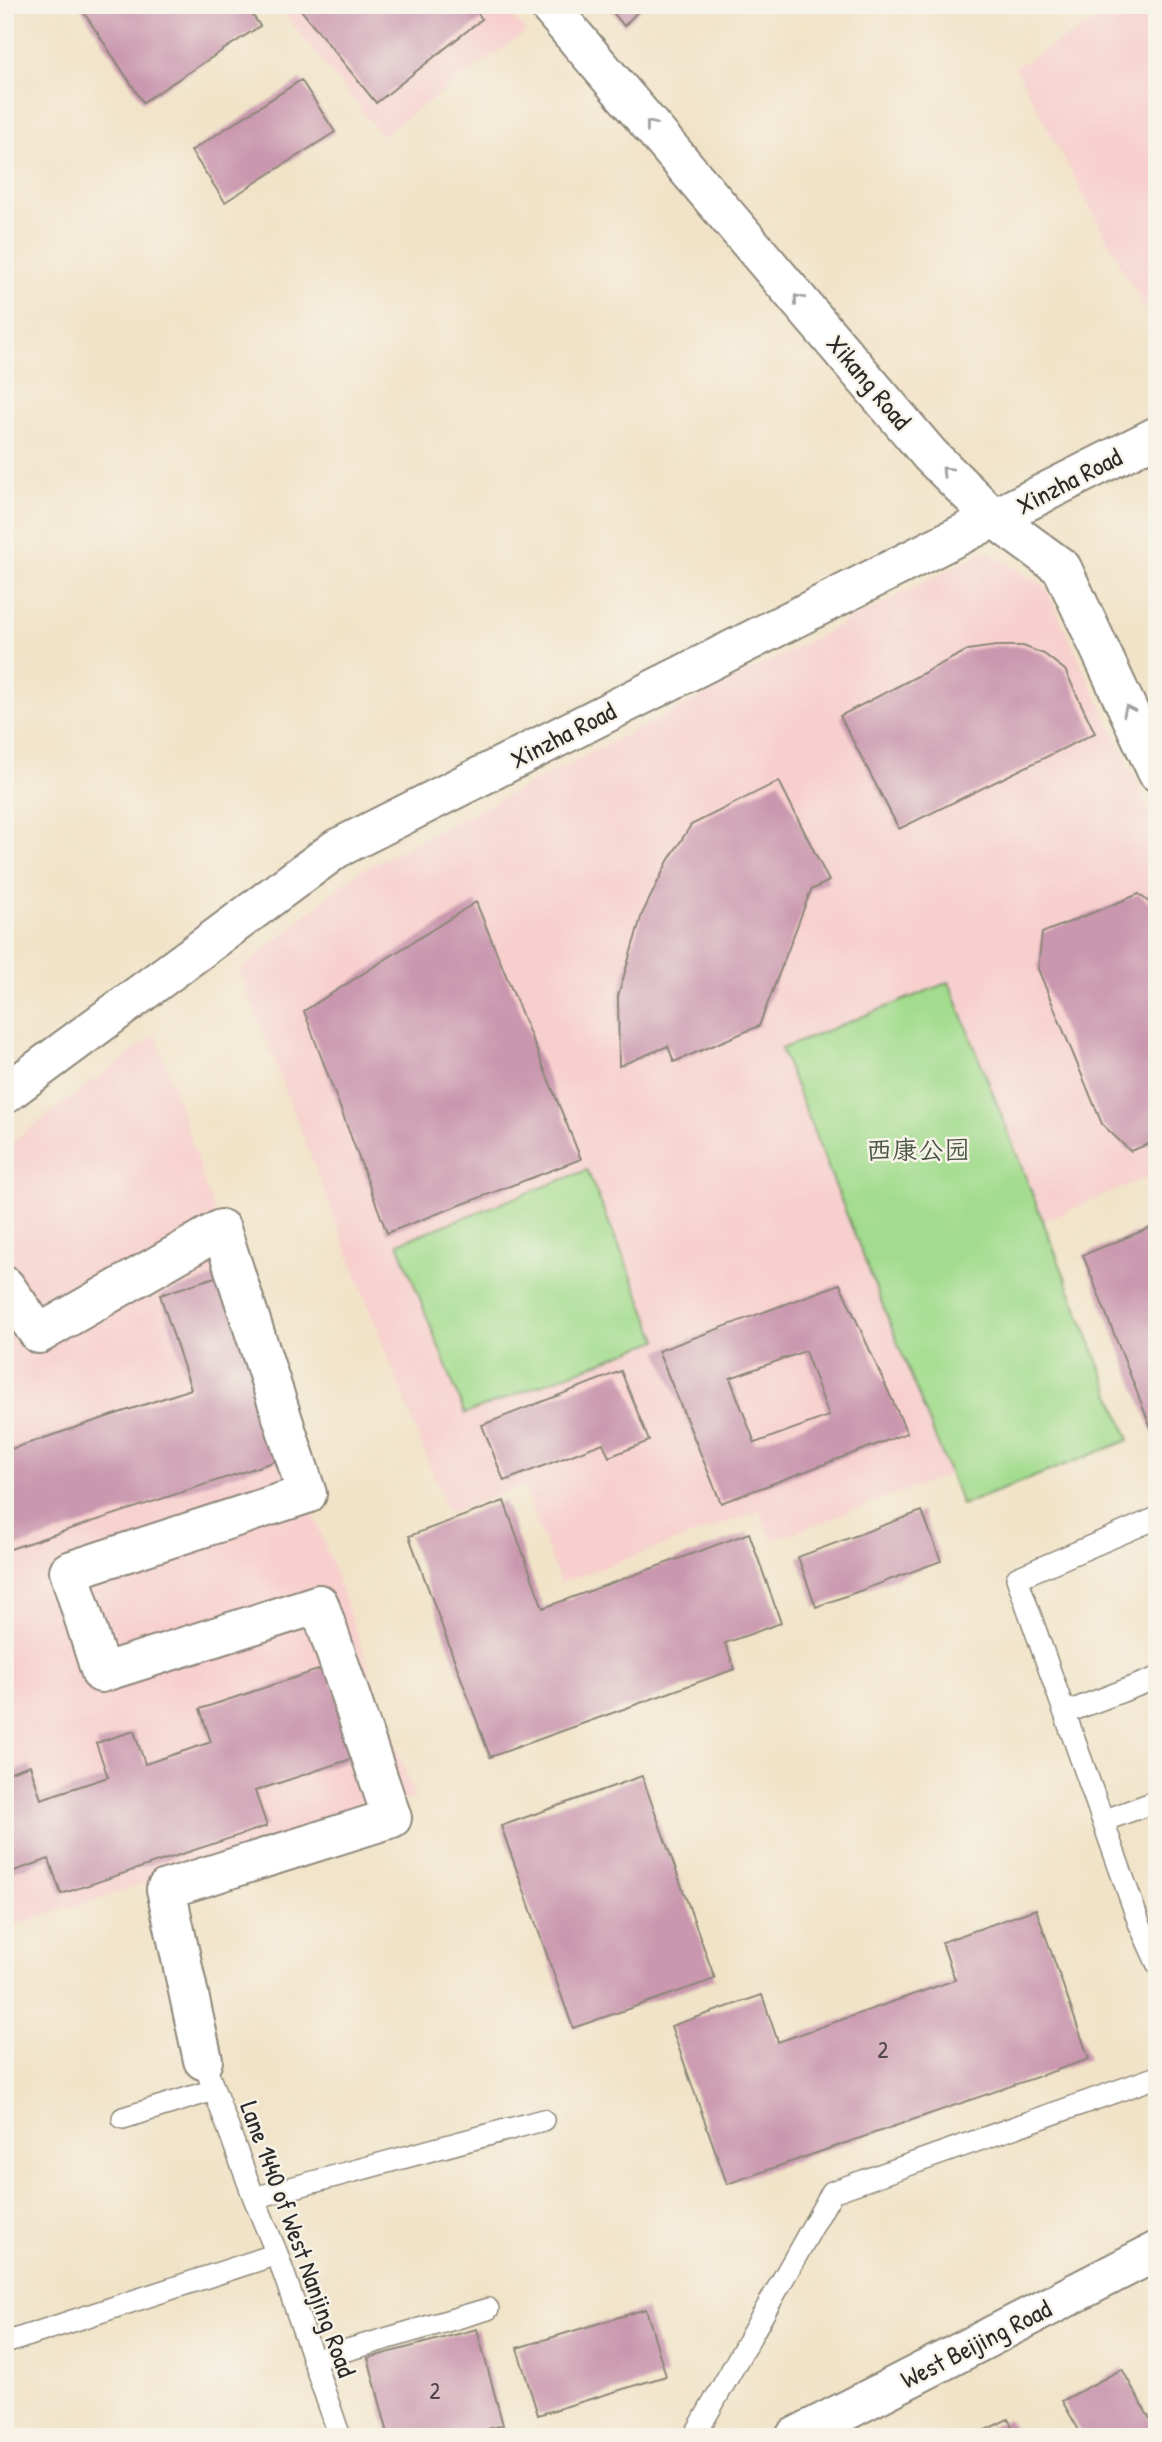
<svg xmlns="http://www.w3.org/2000/svg" width="1162" height="2442" font-family="'Patrick Hand','LXGW WenKai TC',sans-serif">
<style>
.built{fill:#f7d0ce}
.green{fill:#a3dc8e;stroke:#67845c;stroke-width:2}
.building{fill:#c997ae;fill-rule:evenodd}
.lines{fill:none;stroke-linecap:round;stroke-linejoin:round}
.service-casing{stroke:#8e877a;stroke-width:24}
.minor-casing{stroke:#8e877a;stroke-width:42}
.tertiary-casing{stroke:#8e877a;stroke-width:42}
.secondary-casing{stroke:#8e877a;stroke-width:42}
.service{stroke:#fff;stroke-width:21}
.minor{stroke:#fff;stroke-width:38}
.tertiary{stroke:#fff;stroke-width:38}
.secondary{stroke:#fff;stroke-width:38}
.oneway{stroke:#a0a0a0}
.labels{text-anchor:middle;stroke-width:5;stroke-linejoin:round;paint-order:stroke}
.number-label{font-size:23px;fill:#52464c}
.street-label{font-size:26px;fill:#2b2b2b;stroke:#f7f3e8}
.park-label{font-size:26px;fill:#495744;stroke:#f7f3e8}
</style>
<rect width="100%" height="100%" fill="#f7f3e8"/>
<filter id="ink" filterUnits="userSpaceOnUse"><feTurbulence type="fractalNoise" baseFrequency=".0143" numOctaves="2"/><feDisplacementMap in="SourceGraphic" scale="14" xChannelSelector="R" yChannelSelector="G"/><feConvolveMatrix kernelMatrix="1 2 1 2 8 2 1 2 1" color-interpolation-filters="sRGB"/></filter>
<filter id="wash" filterUnits="userSpaceOnUse"><feTurbulence type="fractalNoise" baseFrequency=".00686" numOctaves="4" result="noise"/><feDisplacementMap in="SourceGraphic" scale="28" xChannelSelector="R" yChannelSelector="G"/><feGaussianBlur stdDeviation="1.57" result="paint"/><feColorMatrix in="noise" values="0 0 0 0 0 0 0 0 0 0 0 0 0 0 0 0 0 1.4 0 .05"/><feComposite in="paint" operator="in"/></filter>
<g filter="url(#wash)">
<rect width="100%" height="100%" fill="#f1e3c8"/>
<path class="built" d="M277,5H503L526,32L382,135Z
M1124,5H1157V333L1015,67Z
M985,551L1046,587L1157,827V1173L1043,1221L948,982L781,1049L950,1474L772,1541L760,1511L560,1583L523,1486L448,1513L239,970L358,872Z
M156,1034L307,1494L415,1798L5,1928V1147Z"/>
<path class="green" d="M949,982L1129,1440L962,1505L781,1049Z
M587,1170L658,1340L465,1414L398,1243Z"/>
<g id="blocks">
<path class="building" d="M79,5H246L260,26L143,102Z
M297,5H471L482,19L376,103Z
M607,5H644L624,26Z
M301,80L335,132L225,202L191,151Z
M996,646H1023L1044,654L1065,670L1095,733L899,829L840,716L968,650Z
M779,781L829,881L811,890L759,1026L674,1062L668,1046L619,1066L618,996L642,914L668,861L691,825Z
M1139,894L1157,909V1141L1130,1151L1102,1124L1038,969L1042,933Z
M476,902L581,1159L387,1233L304,1011Z
M1157,1225V1443L1083,1255Z
M221,1275L282,1459L7,1550L5,1451L191,1389L160,1295Z
M840,1284L907,1433L721,1503L658,1351ZM805,1351L829,1416L755,1443L730,1378Z
M621,1371L649,1441L609,1457L603,1443L504,1481L482,1425Z
M504,1501L543,1608L749,1533L781,1623L725,1643L735,1669L490,1757L409,1536Z
M922,1511L941,1561L816,1607L798,1557Z
M327,1667L357,1757L255,1791L267,1826L61,1894L49,1859L5,1874V1774L30,1765L41,1799L108,1777L96,1743L134,1731L145,1764L211,1742L200,1709Z
M642,1776L715,1979L573,2028L501,1826Z
M1036,1909L1089,2059L727,2184L671,2026L762,1995L778,2042L955,1980L942,1942Z
M646,2309L666,2376L538,2415L517,2348Z
M477,2329L503,2425L458,2437H389L368,2358Z
M1122,2369L1157,2432V2437H1083L1062,2401Z
M1008,2419L1018,2437H971Z"/>
</g>
</g>
<g filter="url(#ink)">
<use href="#blocks" fill-opacity="0" stroke="#8e877a" stroke-width="2"/>
<g class="lines">
<g class="service-casing">
<path id="service" d="M1157,1518L1017,1578L1139,1923L1157,1963
M1065,1713L1157,1678
M1103,1821L1157,1801
M203,2060L254,2198L277,2254L340,2437
M123,2118L214,2090
M254,2198L543,2120
M5,2343L277,2254
M313,2360L488,2309
M694,2437L832,2192L1157,2077"/>
</g>
<g class="minor-casing">
<path id="minor" d="M5,1286L39,1334L221,1229L307,1494L69,1571L101,1673L319,1604L392,1818L166,1889L203,2060"/>
</g>
<g class="tertiary-casing">
<path id="tertiary" d="M548,5L930,455L995,519L1062,568L1157,772"/>
</g>
<g class="secondary-casing">
<path id="secondary" d="M5,1094L336,849L1157,436
M795,2437L1157,2251"/>
</g>
<use href="#service" class="service"/>
<use href="#minor" class="minor"/>
<use href="#tertiary" class="tertiary"/>
<use href="#secondary" class="secondary"/>
</g>
<defs><path id="oneway-chevron" d="M-2-3.5L2.5 0L-2 3.5" fill="none" stroke-width="1.6" stroke-linecap="round" stroke-linejoin="round" transform="scale(1.75)"/></defs>
<g class="oneway">
<use href="#oneway-chevron" transform="translate(650 125) rotate(-130)"/>
<use href="#oneway-chevron" transform="translate(798 299) rotate(-130)"/>
<use href="#oneway-chevron" transform="translate(946 471) rotate(-135)"/>
<use href="#oneway-chevron" transform="translate(1128 710) rotate(-115)"/>
</g>
</g>
<g class="labels">
<g class="number-label">
<text x="883" y="2058">2</text>
<text x="435" y="2399">2</text>
</g>
<g class="street-label">
<text transform="translate(869 382) rotate(50)" y="9">Xikang Road</text>
<text transform="translate(1069 481) rotate(-27)" y="9">Xinzha Road</text>
<text transform="translate(563 735) rotate(-27)" y="9">Xinzha Road</text>
<text transform="translate(298 2239) rotate(70)" y="9">Lane 1440 of West Nanjing Road</text>
<text transform="translate(976 2344) rotate(-27)" y="9">West Beijing Road</text>
</g>
<g class="park-label">
<text x="918" y="1159">西康公园</text>
</g>
</g>
<rect width="1162" height="2442" fill="none" stroke="#f7f3e8" stroke-width="28"/>
</svg>
